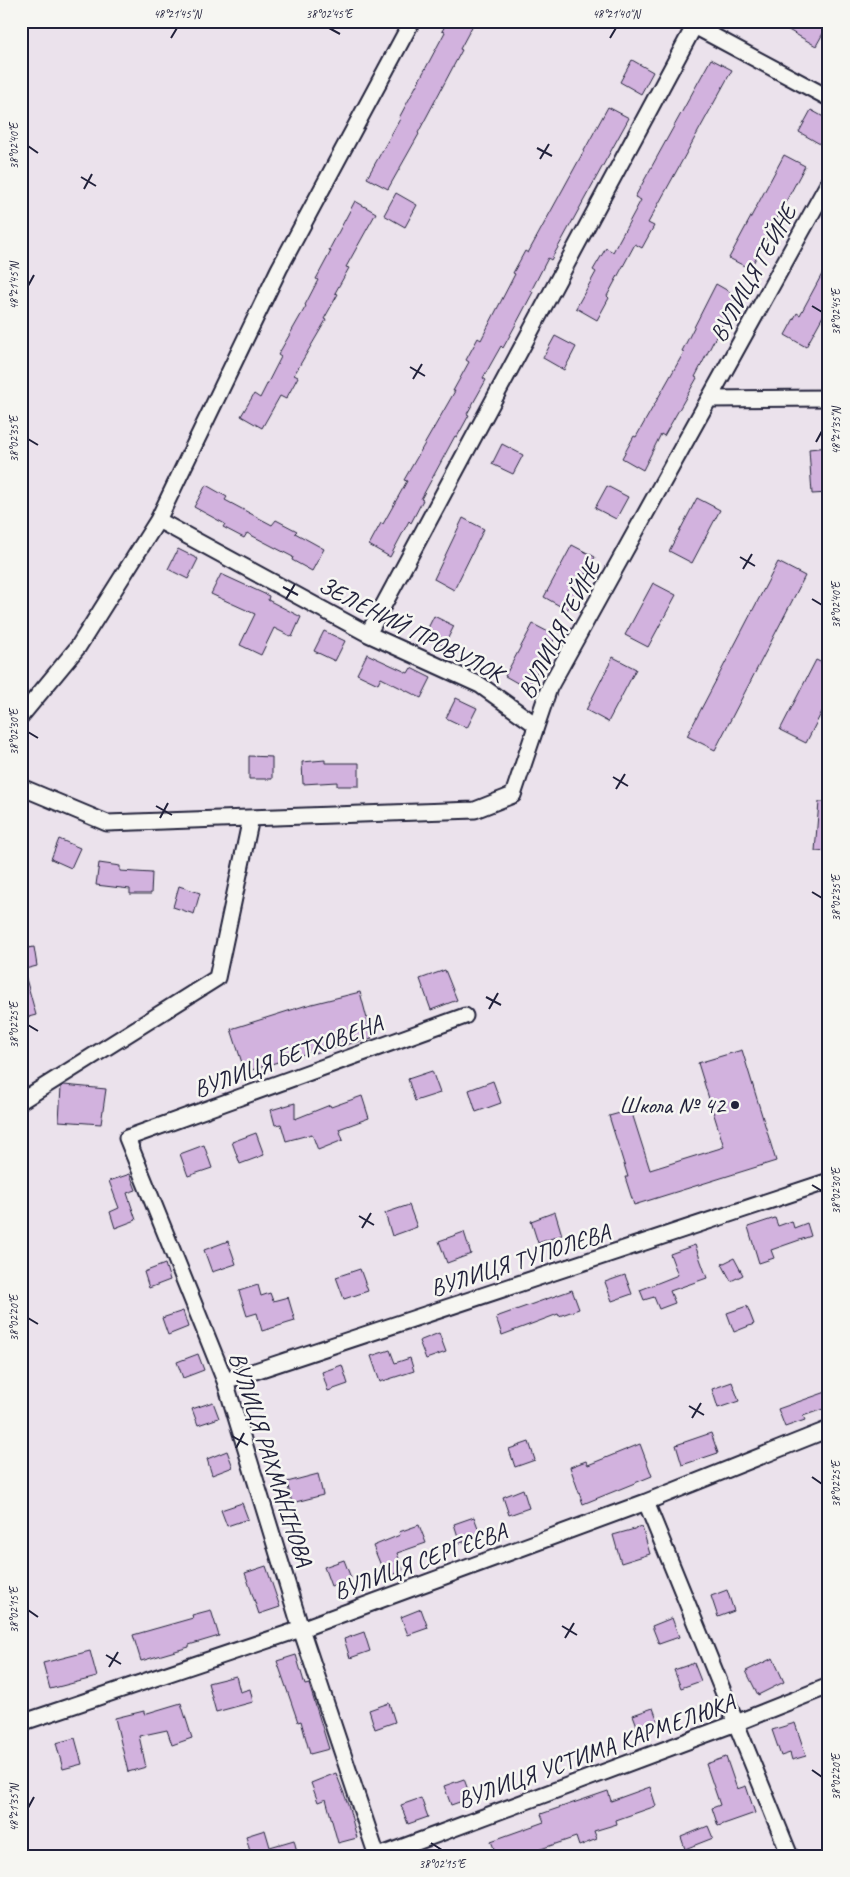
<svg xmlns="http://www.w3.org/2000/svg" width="850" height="1877" font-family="Caveat,sans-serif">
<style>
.building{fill:#d2b2de;stroke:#22223b}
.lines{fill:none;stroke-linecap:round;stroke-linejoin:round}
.minor-casing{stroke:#22223b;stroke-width:19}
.minor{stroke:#f6f6f2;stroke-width:15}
.ticks{fill:none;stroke:#22223b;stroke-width:2}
.poi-dot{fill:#22223b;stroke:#f6f6f2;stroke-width:2}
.labels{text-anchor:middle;stroke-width:5;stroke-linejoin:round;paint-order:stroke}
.street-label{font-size:24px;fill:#22223b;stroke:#f6f6f2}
.poi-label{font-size:24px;fill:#22223b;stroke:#f6f6f2;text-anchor:end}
.neatline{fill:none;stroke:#22223b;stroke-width:2}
.ticks-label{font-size:12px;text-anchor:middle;fill:#22223b}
</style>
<rect width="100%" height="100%" fill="#ebe2ec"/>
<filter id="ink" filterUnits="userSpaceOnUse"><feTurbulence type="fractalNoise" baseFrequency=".02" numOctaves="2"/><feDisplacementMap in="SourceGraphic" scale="10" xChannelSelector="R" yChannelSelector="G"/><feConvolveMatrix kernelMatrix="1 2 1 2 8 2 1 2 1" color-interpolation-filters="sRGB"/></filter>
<g filter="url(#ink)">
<path class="building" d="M448,21H475L460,49L462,50L418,133L419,134L388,189L367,178L400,119L399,118L445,32L442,31Z
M773,21H815L826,28L816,46Z
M711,59L732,70L648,223L654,226L642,248L635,244L607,296L609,298L597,320L576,308L596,272L593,270L606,248L613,252L641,200L635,197Z
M632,60L653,72L641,94L620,82Z
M608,107L629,118L551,260L548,258L531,291L533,292L515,326L503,348L501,346L483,378L486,380L467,414L469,415L457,437L455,436L421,499L423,500L411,523L409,521L390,557L369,545L381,523L383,524L407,481L404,480L455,391H453L469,362L466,360L478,338L481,340L515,274L513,273L525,251L528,253Z
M811,110L829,120V127L820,144L799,132Z
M784,155L805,166L750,269L729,258Z
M396,193L417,205L405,227L384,215Z
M355,201L376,213L346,267L349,268L335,293L338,294L324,319L326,320L294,375L298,377L286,399L280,396L262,428L241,416L254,394L260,398L281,357L278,355L306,306L305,305L318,280L316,279L331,251L329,250Z
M829,261V305L806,347L785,335L797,313L800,315Z
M716,284L737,296L695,377L697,378L664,436L661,434L643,470L622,458L634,436L636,437L684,352L682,351Z
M555,336L576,347L564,370L543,358Z
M502,444L523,455L513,474L492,464Z
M829,447V493L812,494L809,449Z
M206,485L227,497L225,500L272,525L276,520L297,531L295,533L324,549L312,571L292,560L293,557L247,533L244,538L223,527L225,524L194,507Z
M607,486L628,497L616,519L595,508Z
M697,498L720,510L692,563L669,551Z
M463,518L484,529L454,590L434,579Z
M572,545L595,557L567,610L544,597Z
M178,549L198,559L188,579L168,569Z
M778,562L805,576L715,750L687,736Z
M221,574L269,596L268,600L301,617L292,637L274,628L261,655L240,645L255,614L211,594Z
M653,583L676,595L648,647L625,635Z
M434,616L454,626L444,646L424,636Z
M533,624L556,636L528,689L505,676Z
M324,631L345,641L335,661L314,651Z
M367,654L408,673L411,668L431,678L421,698L381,678L378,684L357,674Z
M613,657L636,669L608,722L586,710Z
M816,660L829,666V698L806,743L780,730Z
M456,698L477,708L467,728L446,718Z
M249,756L272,757V779H249Z
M325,760V763H359V786H337V782L303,784L302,762Z
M819,802H829V852L815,851Z
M59,839L80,848L71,868L51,859Z
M99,863L120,866V871L152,873L151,894H130V889L96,885Z
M179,886L200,893L194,914L173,907Z
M34,947L37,966L21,970V949Z
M445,970L457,1000L431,1010L420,979Z
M21,975H25L36,1015L21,1019Z
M360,992L372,1038L315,1053L314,1051L245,1072L231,1029L304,1006Z
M742,1050L776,1161L634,1205L625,1177H628L609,1116L631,1110L650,1170L724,1147L698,1063Z
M432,1071L440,1093L415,1101L408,1079Z
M493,1081L501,1103L476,1112L469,1090Z
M64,1085L106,1089L101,1124L59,1121L61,1087Z
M362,1096L369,1118L339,1129L343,1140L318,1150L312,1134L286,1141L281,1124L275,1125L271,1110L295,1103V1119L330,1105L331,1107Z
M256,1133L264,1155L240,1164L232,1142Z
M204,1145L212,1168L188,1176L180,1154Z
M130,1174L136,1190L127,1193L136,1220L115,1228L110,1212L119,1208L109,1181Z
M409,1205L417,1227L392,1236L385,1213Z
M555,1212L562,1235L538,1243L531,1221Z
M775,1218L778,1226L792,1221L794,1228L807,1223L811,1236L771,1250L774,1258L759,1263L748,1227Z
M464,1232L471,1254L447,1263L439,1241Z
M228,1241L236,1264L212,1272L204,1250Z
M695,1245L707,1278L670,1291L675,1303L659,1309L654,1297L644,1300L640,1290L678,1275L670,1254Z
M734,1258L743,1275L731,1281L722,1264Z
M165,1264L170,1280L149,1288L144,1272Z
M360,1269L368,1291L344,1299L336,1277Z
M625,1275L632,1294L612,1301L605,1282Z
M258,1285L261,1296L270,1293L273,1301L288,1297L295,1321L262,1331L257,1313L247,1316L239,1291Z
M572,1290L579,1309L559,1316L558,1314L502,1335L496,1317Z
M747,1306L754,1324L734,1332L727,1313Z
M183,1311L188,1327L168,1335L162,1318Z
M439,1333L446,1352L426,1359L419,1341Z
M390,1350L395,1363L410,1358L414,1371L380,1382L371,1356Z
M198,1354L204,1370L183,1378L177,1362Z
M342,1365L348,1384L328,1391L322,1372Z
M732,1382L739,1401L718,1408L712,1389Z
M829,1391V1407L803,1416L805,1420L785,1427L778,1409Z
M213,1402L219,1418L198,1425L192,1409Z
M711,1433L718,1453L682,1465L676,1445Z
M529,1442L535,1460L515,1467L509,1449Z
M640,1444L652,1476L583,1504L570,1467L586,1461L588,1465Z
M227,1451L233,1467L212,1475L207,1459Z
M318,1474L323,1495L292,1503L287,1482Z
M523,1489L529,1508L509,1515L503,1497Z
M242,1503L248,1519L227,1526L221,1510Z
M474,1517L481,1536L460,1543L454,1524Z
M419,1525L426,1543L397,1553L403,1570L386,1578L373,1546L400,1535L399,1532Z
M642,1527L650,1554L621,1563L613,1535Z
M344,1560L351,1578L331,1586L324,1567Z
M266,1566L280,1607L259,1614L245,1573Z
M727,1590L734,1611L718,1617L711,1596Z
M421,1609L428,1628L408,1635L401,1617Z
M211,1610L219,1636L189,1645V1647L141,1661L133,1635L193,1618L192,1615Z
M672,1618L679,1637L659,1644L652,1626Z
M364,1632L370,1651L350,1658L344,1639Z
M90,1651L97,1677L50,1689L43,1663Z
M296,1655L305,1685L309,1684L329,1749L310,1754L301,1721L298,1722L277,1661Z
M773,1658L784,1682L758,1695L746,1671Z
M694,1663L701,1681L681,1688L674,1670Z
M236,1676L240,1692L250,1689L253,1702L216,1712L208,1683Z
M181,1703L192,1738L172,1745L167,1730L139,1736L146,1767L128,1772L115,1718L144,1711V1714Z
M389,1703L395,1722L375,1729L369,1710Z
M653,1708L660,1727L640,1734L633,1715Z
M795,1723L806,1756L792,1760L790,1753L781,1756L772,1730Z
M75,1738L82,1764L63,1769L56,1743Z
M726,1757L737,1789L746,1786L755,1813L718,1826L712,1808L720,1805L706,1764Z
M336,1773L348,1804L357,1838L338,1843L326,1799L318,1802L311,1783Z
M464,1779L471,1798L451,1805L444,1786Z
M650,1787L656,1806L616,1820L617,1824L594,1831L597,1839L579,1846L576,1837L532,1852L533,1856H497L491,1841L544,1822L541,1814L608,1791L611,1801Z
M421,1798L428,1817L408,1824L401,1805Z
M708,1826L713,1838L685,1849L681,1837Z
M265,1830L270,1847L294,1840L298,1856H251L246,1836Z"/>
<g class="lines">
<g class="minor-casing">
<path id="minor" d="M687,22L829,98
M709,399L829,398
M158,520L368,634L480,685L536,725
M368,634L697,21
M21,716L78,647L158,520L279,269L412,21
M21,787L107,823L475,810L513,795L549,688L829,182
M21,1101L217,978L251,818
M225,1381L829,1181
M646,1502L790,1856
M21,1723L301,1629L646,1502L829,1429
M377,1856L301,1629L225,1381L127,1138L465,1016
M379,1856L736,1723L829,1686"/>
</g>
<use href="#minor" class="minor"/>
</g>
</g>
<path class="ticks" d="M329,28L340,34M171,38L177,28M610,38L616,28M28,146L38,153M537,148L552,156M540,159L549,144M81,177L96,186M84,189L92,174M28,286L34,275M812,306L822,312M410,367L425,376M413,379L422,364M28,439L38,445M816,442L822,431M740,557L755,566M743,569L752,554M283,587L298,595M286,599L295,584M812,599L822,605M28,732L38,738M613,777L628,786M616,789L625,774M156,806L172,815M160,818L168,803M812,892L822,898M486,997L501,1005M489,1009L498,993M28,1025L38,1031M812,1185L822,1191M359,1216L374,1225M362,1228L371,1213M28,1318L38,1324M689,1406L704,1415M692,1418L701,1403M232,1436L248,1445M236,1448L244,1433M812,1477L822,1484M28,1610L38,1617M562,1626L577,1635M565,1638L574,1623M106,1655L121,1664M109,1667L118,1652M812,1770L822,1777M28,1808L34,1797M431,1843L442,1850"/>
<circle class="poi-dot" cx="735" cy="1105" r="5"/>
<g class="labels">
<g class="street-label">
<text transform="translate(753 273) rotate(-61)" y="8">ВУЛИЦЯ ГЕЙНЕ</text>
<text transform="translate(411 629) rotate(27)" y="8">ЗЕЛЕНИЙ ПРОВУЛОК</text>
<text transform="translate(559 629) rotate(-63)" y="8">ВУЛИЦЯ ГЕЙНЕ</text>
<text transform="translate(288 1056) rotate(-20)" y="8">ВУЛИЦЯ БЕТХОВЕНА</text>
<text transform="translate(520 1260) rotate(-18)" y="8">ВУЛИЦЯ ТУПОЛЄВА</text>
<text transform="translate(271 1459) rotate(72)" y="8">ВУЛИЦЯ РАХМАНІНОВА</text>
<text transform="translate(420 1561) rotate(-20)" y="8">ВУЛИЦЯ СЕРГЄЄВА</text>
<text transform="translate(596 1751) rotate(-20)" y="8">ВУЛИЦЯ УСТИМА КАРМЕЛЮКА</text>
</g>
<g class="poi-label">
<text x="725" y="1113">Школа № 42</text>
</g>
</g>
<rect width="850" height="1877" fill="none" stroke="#f6f6f2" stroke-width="55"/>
<rect x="28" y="28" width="794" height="1822" class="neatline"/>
<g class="ticks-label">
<text x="177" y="18">48°21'45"N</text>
<text x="329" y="18">38°02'45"E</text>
<text x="616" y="18">48°21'40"N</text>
<text transform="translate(14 146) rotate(-90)" y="4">38°02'40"E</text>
<text transform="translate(14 286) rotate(-90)" y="4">48°21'45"N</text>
<text transform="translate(836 312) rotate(-90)" y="4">38°02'45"E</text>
<text transform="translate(836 431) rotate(-90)" y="4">48°21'35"N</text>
<text transform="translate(14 439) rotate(-90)" y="4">38°02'35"E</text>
<text transform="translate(836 605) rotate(-90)" y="4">38°02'40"E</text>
<text transform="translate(14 732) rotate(-90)" y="4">38°02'30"E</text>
<text transform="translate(836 898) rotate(-90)" y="4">38°02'35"E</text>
<text transform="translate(14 1025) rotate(-90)" y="4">38°02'25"E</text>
<text transform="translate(836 1191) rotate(-90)" y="4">38°02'30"E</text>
<text transform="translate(14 1318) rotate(-90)" y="4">38°02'20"E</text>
<text transform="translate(836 1484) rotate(-90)" y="4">38°02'25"E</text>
<text transform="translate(14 1610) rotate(-90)" y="4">38°02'15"E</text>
<text transform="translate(836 1777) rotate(-90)" y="4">38°02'20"E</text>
<text transform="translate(14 1808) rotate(-90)" y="4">48°21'35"N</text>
<text x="442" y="1868">38°02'15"E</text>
</g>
</svg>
